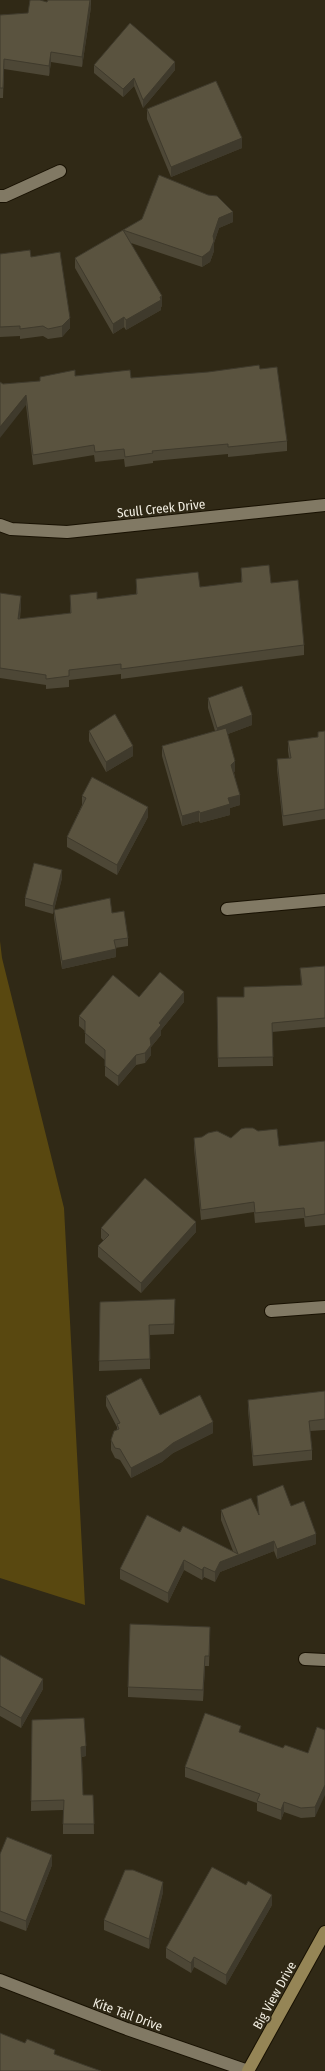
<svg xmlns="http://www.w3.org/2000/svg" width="325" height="2071" font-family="'Fira Sans Condensed',sans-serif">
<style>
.green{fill:#594810}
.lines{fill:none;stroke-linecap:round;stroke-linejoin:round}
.street-casing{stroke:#181102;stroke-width:14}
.secondary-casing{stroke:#181102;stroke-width:14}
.street{stroke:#817964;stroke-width:12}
.secondary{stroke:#958556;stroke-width:12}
.wall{fill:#4d4736}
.shaded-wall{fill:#3f3a2c}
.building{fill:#5a533f;stroke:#3f3a2c}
.labels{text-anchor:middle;stroke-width:4;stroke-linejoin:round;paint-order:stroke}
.street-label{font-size:13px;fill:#f3efe3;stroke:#302916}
</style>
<rect width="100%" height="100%" fill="#302916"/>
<path class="green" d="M0,941L2,958L64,1208L85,1605L0,1578Z"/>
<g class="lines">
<g class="street-casing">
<path id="street" d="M0,196H5L60,171
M0,525L11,529L67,532L325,505
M227,909L325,900
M271,1311L325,1307
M305,1659L325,1660
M0,1980L127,2029L248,2071"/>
</g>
<g class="secondary-casing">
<path id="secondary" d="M248,2071L325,1932"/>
</g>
<use href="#street" class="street"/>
<use href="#secondary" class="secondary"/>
</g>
<path class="wall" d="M91,0V7L82,67L51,62L49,76L4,69L3,98H0V15L28,13L47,2Z
M94,65L175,70L143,108L134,86L123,97L94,73Z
M147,109L242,148L171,177L147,119Z
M142,219L233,222L219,228L214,243V251L210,262L202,267L131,243L162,306L161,307V310L126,330L124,327L113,334L75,268V258Z
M0,254L31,257L70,328L62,337L48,339L43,336L20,339V336L0,337Z
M260,369L287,441V451L228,457V454L153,461V463L125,467L124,459L95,462L94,455L33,465L26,405L3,384L40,381L75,376L131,378Z
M241,568L271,583L304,645V655L121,679V674L69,680V687L46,689V685L0,678V593L21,606L20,619L70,613V595L97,599L136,594V579L200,587L241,582Z
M208,698L252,725L228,734L235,771L234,772L240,805L230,808V815L200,823L199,821L182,826L162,756V746L215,731L208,708Z
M89,731L133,756L106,772L89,741Z
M325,731V819L283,826L277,769V759L289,758L288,751V741L318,737V732Z
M82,796L148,817L117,875L67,847V837L82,805Z
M62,878L53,914L25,906V898Z
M54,910L112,913L128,938V946L115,948L116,957L62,969L54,918Z
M325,966V1027L272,1032L273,1066L218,1067L217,997H244L301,985L300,968Z
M139,997L184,1002L161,1030V1035L151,1047V1055L145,1063L136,1065L118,1086L105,1076V1060L85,1043V1031L79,1026V1016Z
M194,1138H231L279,1146L325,1141V1225L305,1227L304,1218L255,1223L254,1212L201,1220L194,1148Z
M101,1228L196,1232L141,1293L98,1257V1246L104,1241L101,1238Z
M100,1302L175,1309L174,1334L150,1335V1369L99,1371Z
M325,1391V1430L310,1431L312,1450V1460L253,1466L248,1410V1400Z
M106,1396L160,1415L213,1433L173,1453L162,1462L131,1478L120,1460L115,1458L111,1450V1440L117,1430V1427L106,1406Z
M257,1496L291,1506L316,1544L277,1559L274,1551L220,1572L215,1582L204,1577L202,1580L184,1570L168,1603L120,1579V1569L180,1532L233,1551L221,1520V1510L258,1512Z
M210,1637L209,1666H205L203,1701L128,1697V1687Z
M0,1655L43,1689L21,1728L0,1716Z
M32,1720L86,1756L82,1757L83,1795H93L94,1834H63V1810L31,1811Z
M317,1727L315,1817L301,1818L284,1812L281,1820L257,1811V1803L185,1777V1767L241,1733L283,1748L308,1753Z
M0,1854L52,1865L26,1931L0,1921Z
M163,1892L149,1949L104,1930V1920Z
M272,1905L226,1985L194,1967L191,1973L166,1958V1948Z"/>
<path class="shaded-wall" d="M90,0L91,7L82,67V57Z
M51,52V62L49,76V66Z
M175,62V70L143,108V100Z
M134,78V86L123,97V89Z
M242,138V148L171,177V167Z
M233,212V222L219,228L214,243V251L210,262L202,267V257L213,236L219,218Z
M162,296V306L161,307V310L126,330V320Z
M124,317V327L113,334V324Z
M70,318V328L62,337V326Z
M26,395V405L0,438V427Z
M21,596V606L18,629V619Z
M252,715V725L217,738V728Z
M133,746V756L106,772V762Z
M235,761V771L231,775V765Z
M240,795V805L230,808V815L200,823V813L228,798Z
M148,807V817L117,875V865Z
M199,811V821L182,826V816Z
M62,870V878L53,914V906Z
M116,949V957L62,969V961Z
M184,992V1002L161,1030V1035L151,1047V1055L145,1063V1053L150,1038L159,1023Z
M136,1055V1065L118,1086V1076Z
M196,1222V1232L141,1293V1283Z
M175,1299V1309L174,1334V1324Z
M213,1422V1433L173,1453L162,1462L131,1478V1468L173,1443Z
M316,1534V1544L277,1559V1549Z
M274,1541V1551L220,1572L215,1582V1572L220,1562Z
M184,1560V1570L168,1603V1593Z
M204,1567V1577L202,1580V1570Z
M205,1656V1666L203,1701V1690Z
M43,1679V1689L21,1728V1718Z
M86,1746V1756L81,1757V1747Z
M325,1785V1795L315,1817V1807Z
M284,1802V1812L281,1820V1810Z
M52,1855V1865L26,1931V1921Z
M163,1882V1892L149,1949V1939Z
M272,1895V1905L226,1985V1975Z
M194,1957V1967L191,1973V1963Z"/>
<path class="building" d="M30,0H40L47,2L48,0H90L82,57L51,52L49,66L4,59L3,88H0V15L28,13Z
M130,23L175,62L143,100L134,78L123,89L94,65Z
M216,81L242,138L171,167L147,109Z
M159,175L208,195L217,196L233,212L219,218L213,236L214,241L210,251L202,257L123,230L162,296L160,297L161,300L126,320L124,317L113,324L75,258L142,219Z
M30,250L31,257L60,252L70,318L62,326L48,329L43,326L20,329V326L0,327V254Z
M259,365L260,369L277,367L287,441L228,447V444L152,451L153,453L125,457L124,449L95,452L94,445L33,455L26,395L0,427V382L3,384L40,381V377L75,370V376L130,370L131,378L208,372Z
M269,565L271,583L298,580L304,645L121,669V664L69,670V676L46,679V675L0,668V593L21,596L18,619L71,613L70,595L97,592V599L137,594L136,579L198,572L200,587L242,582L241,568Z
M242,686L252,715L217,728L208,698Z
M115,714L133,746L106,762L89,731Z
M226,728L235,761L231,765L240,795L228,798L230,804L200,813L199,811L182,816L162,746Z
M325,731V809L283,816L277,759L291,758L288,741L318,737V732Z
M92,777L148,807L117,865L67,837L86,798L82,796Z
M34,863L62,870L53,906L25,898Z
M110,898L112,913L124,911L128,938L114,940L116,949L62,961L54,910Z
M325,966V1018L272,1023L273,1057L218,1058L217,997H244V987L302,985L300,968Z
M160,972L184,992L159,1023L161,1025L150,1038L151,1045L145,1053L136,1055L118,1076L105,1066V1050L85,1033V1021L79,1016L113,975L139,997Z
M245,1128H253L258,1131L277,1129L279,1146L325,1141V1214L305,1217L304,1208L255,1213L254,1202L201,1210L194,1138L202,1137L208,1133L217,1131L231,1138L241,1129Z
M145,1178L196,1222L141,1283L98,1246L109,1235L101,1228Z
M175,1299L174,1324L149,1325L150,1359L99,1361L100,1302Z
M141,1378L160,1415L200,1395L213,1422L173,1443L162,1452L131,1468L120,1449L115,1448L111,1440L114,1431L119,1429L117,1424L120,1423L106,1396Z
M325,1391V1419L309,1421L312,1450L253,1456L248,1400Z
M283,1485L291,1506L304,1501L316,1534L277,1549L274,1541L220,1562L215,1572L204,1567L202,1570L184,1560L168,1593L120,1569L147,1515L180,1532L183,1526L238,1554L221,1510L251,1498L259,1515L257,1496Z
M130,1624L210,1627L209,1656H205L203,1690L128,1687Z
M0,1655L43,1679L21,1718L0,1706V1707Z
M205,1713L241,1726L239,1732L283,1748L285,1745L308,1753L317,1727L325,1730V1785L315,1807L301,1808L284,1802L281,1810L257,1801L260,1794L185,1767Z
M84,1718L86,1746L81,1747L83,1795H93L94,1824H63L64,1800L31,1801L32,1720Z
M7,1837L52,1855L26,1921L0,1911V1854Z
M212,1867L246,1885L248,1881L272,1895L226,1975L194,1957L191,1963L166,1948Z
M125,1870H133L163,1882L149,1939L104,1920Z
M0,2033L25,2043L27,2039L55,2050L54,2054L101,2071H0Z"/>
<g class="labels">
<g class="street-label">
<text transform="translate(161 508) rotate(-6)" y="5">Scull Creek Drive</text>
<text transform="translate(274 1995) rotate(-61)" y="5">Big View Drive</text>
<text transform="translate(128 2014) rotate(20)" y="5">Kite Tail Drive</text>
</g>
</g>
</svg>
